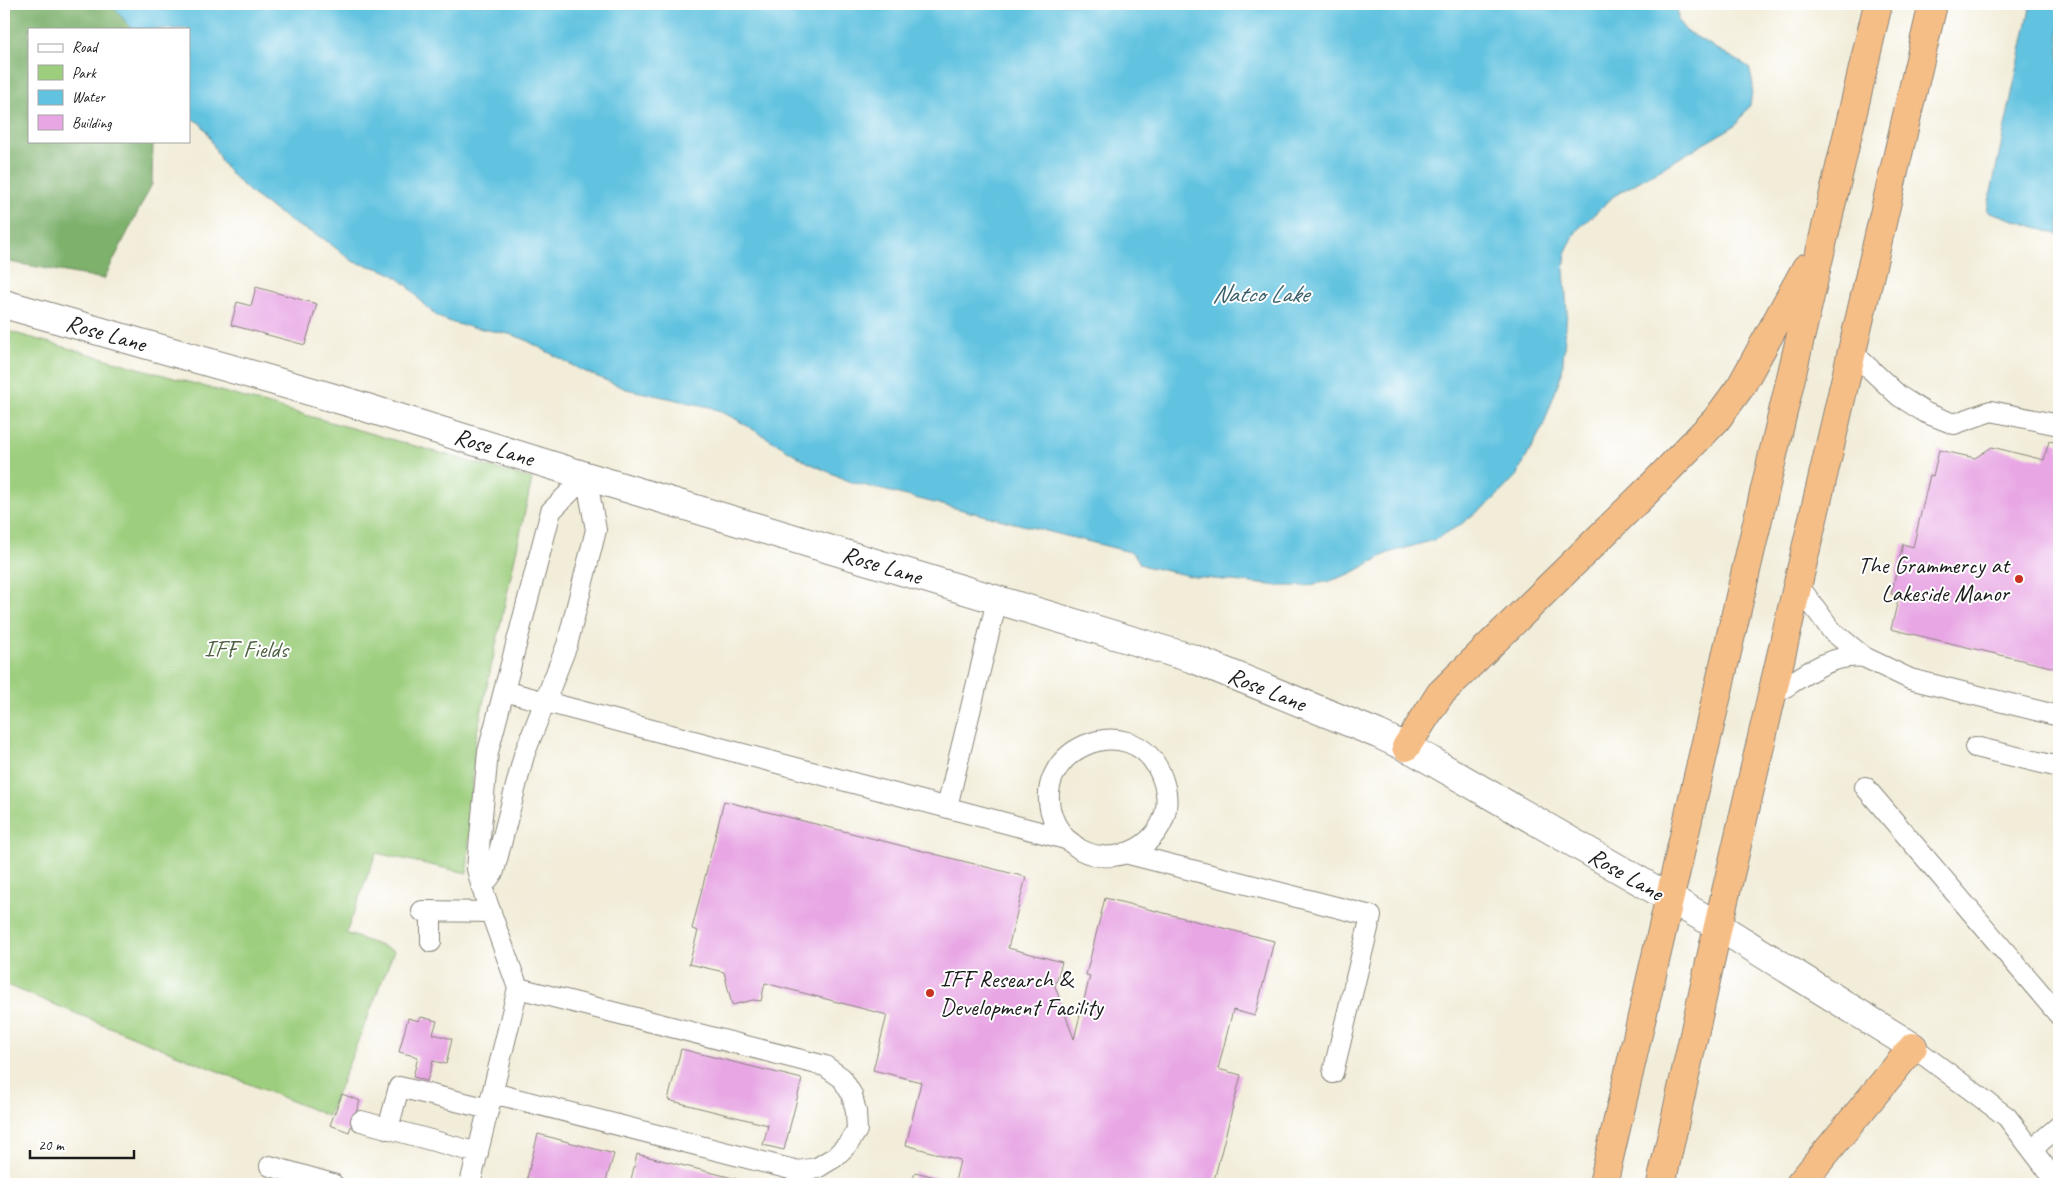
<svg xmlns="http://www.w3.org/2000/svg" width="2063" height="1188" font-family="Caveat,sans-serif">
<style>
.green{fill:#9cce7d;stroke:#5c754c}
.forest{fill:#7db16c;stroke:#4c6644}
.water{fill:#62c3e0;stroke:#3f707e}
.building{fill:#e8a7e4}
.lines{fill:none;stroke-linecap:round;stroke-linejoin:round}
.lane-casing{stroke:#87847a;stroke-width:22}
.street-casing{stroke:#87847a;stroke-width:30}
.highway-casing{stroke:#87847a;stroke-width:30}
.lane{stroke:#fff;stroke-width:20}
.street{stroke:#fff;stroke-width:28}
.highway{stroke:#f6be87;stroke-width:28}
.poi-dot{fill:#c8321e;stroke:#fff;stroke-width:2}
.labels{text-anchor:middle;stroke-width:4;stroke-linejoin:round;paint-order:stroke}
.street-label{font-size:24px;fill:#1c1c1c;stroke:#fff}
.poi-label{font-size:24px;fill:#1c1c1c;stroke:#fff;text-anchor:end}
.park-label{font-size:24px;fill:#4f6343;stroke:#fff}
.water-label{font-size:25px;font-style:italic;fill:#385f6a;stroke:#fff}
</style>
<rect width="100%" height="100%" fill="#fff"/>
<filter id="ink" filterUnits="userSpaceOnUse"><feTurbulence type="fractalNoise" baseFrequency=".02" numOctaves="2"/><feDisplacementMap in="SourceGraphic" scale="10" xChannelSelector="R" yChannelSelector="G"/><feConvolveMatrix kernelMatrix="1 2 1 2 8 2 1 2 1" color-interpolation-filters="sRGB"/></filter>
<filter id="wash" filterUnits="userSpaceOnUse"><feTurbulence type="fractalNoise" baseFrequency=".0096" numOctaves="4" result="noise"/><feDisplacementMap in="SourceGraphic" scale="20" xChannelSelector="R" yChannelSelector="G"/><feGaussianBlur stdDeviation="1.12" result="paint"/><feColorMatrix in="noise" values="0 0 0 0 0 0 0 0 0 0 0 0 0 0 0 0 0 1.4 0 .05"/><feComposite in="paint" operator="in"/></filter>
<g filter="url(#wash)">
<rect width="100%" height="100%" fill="#f2edd9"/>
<path class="green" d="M4,330L532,479L475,741L467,873L376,853L346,933L394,951L328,1116L4,984Z"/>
<path class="forest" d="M4,4H111L132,29H29V141H153L152,184L104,279L4,261Z"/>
<path class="water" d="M111,4H1677L1678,21L1686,31L1749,67L1753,85L1750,105L1736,125L1614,196L1577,230L1566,251L1564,270L1567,311L1562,373L1543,426L1517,475L1492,501L1460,525L1434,540L1388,553L1352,573L1330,581L1305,586H1280L1195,577L1145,566L1140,564L1136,556L1130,552L851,482L809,463L734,418L710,407L626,389L579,369L524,339L509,334L456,324L438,317L423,304L407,285L394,275L381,269L354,262L324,239L293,223L252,194L229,172L221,161L207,132L200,123L189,117V29H132Z
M2031,4H2059V235L1987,211Z"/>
<g id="blocks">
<path class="building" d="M256,287L317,304L305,345L231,325L237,302L251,306Z
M2049,441L2059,443V669L1891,629L1899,596L1891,594L1903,544L1913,547L1930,475L1933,476L1939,450L1975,458L1992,447L2044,460Z
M724,801L1026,877L1008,948L1062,962L1055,986L1074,1039L1090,976L1086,975L1105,898L1274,941L1255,1016L1233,1010L1218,1069L1241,1075L1213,1184H912L915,1172L955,1182L960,1160L906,1145L921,1082L873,1070L887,1015L765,983L761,1001L753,1000L732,1005L724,972L689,964L698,931L692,929Z
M421,1017L437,1021L433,1034L452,1039L446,1064L433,1061L427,1081L413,1077L418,1057L399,1052L408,1018L419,1021Z
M681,1049L802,1079L784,1150L763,1145L768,1125L668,1100Z
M342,1094L360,1101L349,1132L330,1125Z
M538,1134L614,1154L605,1184H551L527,1178Z
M637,1154L749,1182V1184H630Z"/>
</g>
</g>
<g filter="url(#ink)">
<use href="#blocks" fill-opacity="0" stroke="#87847a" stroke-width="1"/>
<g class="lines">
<g class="lane-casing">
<path id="lane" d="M1852,352L1899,396L1926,413L1954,424L1991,411L2059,425
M1798,585L1832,631L1864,657L1910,679L2059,716
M504,691L1066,839C1071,842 1076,847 1081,850C1110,865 1148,852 1162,822C1169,807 1167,790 1161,775C1132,703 1022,752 1055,823C1058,829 1062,834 1066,839
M1772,696C1800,678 1829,653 1864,657
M1975,747L2059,767
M1865,787L2059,1015
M947,807L997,600
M1125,853L1371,916L1333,1073
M482,888L494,871L524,755L567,645L596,530L586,476
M422,911L491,912
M431,911V942
M1913,1047L2007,1117L2058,1184
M493,1093L798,1171L817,1168L835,1157L848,1144L857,1130L856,1112L852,1095L842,1078L825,1066L518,988
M361,1121L478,1153
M388,1129L399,1087L489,1109
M2032,1149L2059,1126
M270,1166L333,1184
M470,1184L518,988L482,888L477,869L488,752L551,511L586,476"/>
</g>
<g class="street-casing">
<path id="street" d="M4,304L348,402L586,476L1194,659L1378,734L1416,752L1718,926L1913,1047"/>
</g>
<g class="highway-casing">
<path id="highway" d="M1406,747L1440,694L1648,490L1716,420L1741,386L1806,268
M1603,1184L1878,4
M1661,1184L1718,926L1933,4
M1800,1184L1913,1047"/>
</g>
<use href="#lane" class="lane"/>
<use href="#street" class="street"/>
<use href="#highway" class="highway"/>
</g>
</g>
<g class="poi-dot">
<circle cx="2019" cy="579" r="5"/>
<circle cx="930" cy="993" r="5"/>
</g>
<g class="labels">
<g class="street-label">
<text transform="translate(106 333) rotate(16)" y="8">Rose Lane</text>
<text transform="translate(494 447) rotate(17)" y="8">Rose Lane</text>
<text transform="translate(882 565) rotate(17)" y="8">Rose Lane</text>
<text transform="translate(1267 689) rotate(22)" y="8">Rose Lane</text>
<text transform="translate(1626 874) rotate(30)" y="8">Rose Lane</text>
</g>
<g class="poi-label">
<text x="2009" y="573">The Grammercy at<tspan x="2009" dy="28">Lakeside Manor</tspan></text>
<text x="940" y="987" text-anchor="start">IFF Research &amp;<tspan x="940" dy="28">Development Facility</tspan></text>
</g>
<g class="park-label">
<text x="246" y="657">IFF Fields</text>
</g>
<g class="water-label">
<text x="1260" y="302">Natco Lake</text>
</g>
</g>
<rect width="2063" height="1188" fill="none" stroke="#fff" stroke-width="20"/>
<rect x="28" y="28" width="162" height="115" fill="#ffffff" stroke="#a4a4a4"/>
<rect x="38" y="44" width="25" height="8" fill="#ffffff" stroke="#a4a4a4"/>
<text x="72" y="52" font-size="15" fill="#1c1c1c">Road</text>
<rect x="38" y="65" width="25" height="15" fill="#9cce7d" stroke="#a4a4a4"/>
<text x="72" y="78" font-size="15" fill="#1c1c1c">Park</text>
<rect x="38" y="90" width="25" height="15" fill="#62c3e0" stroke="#a4a4a4"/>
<text x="72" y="102" font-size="15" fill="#1c1c1c">Water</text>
<rect x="38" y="115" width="25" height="15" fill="#e8a7e4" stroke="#a4a4a4"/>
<text x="72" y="128" font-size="15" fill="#1c1c1c">Building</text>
<path d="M30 1150v8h104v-8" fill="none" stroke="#1c1c1c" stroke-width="2.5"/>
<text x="38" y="1150" font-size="15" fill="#1c1c1c" stroke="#ffffff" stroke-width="4" paint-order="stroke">20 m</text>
</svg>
